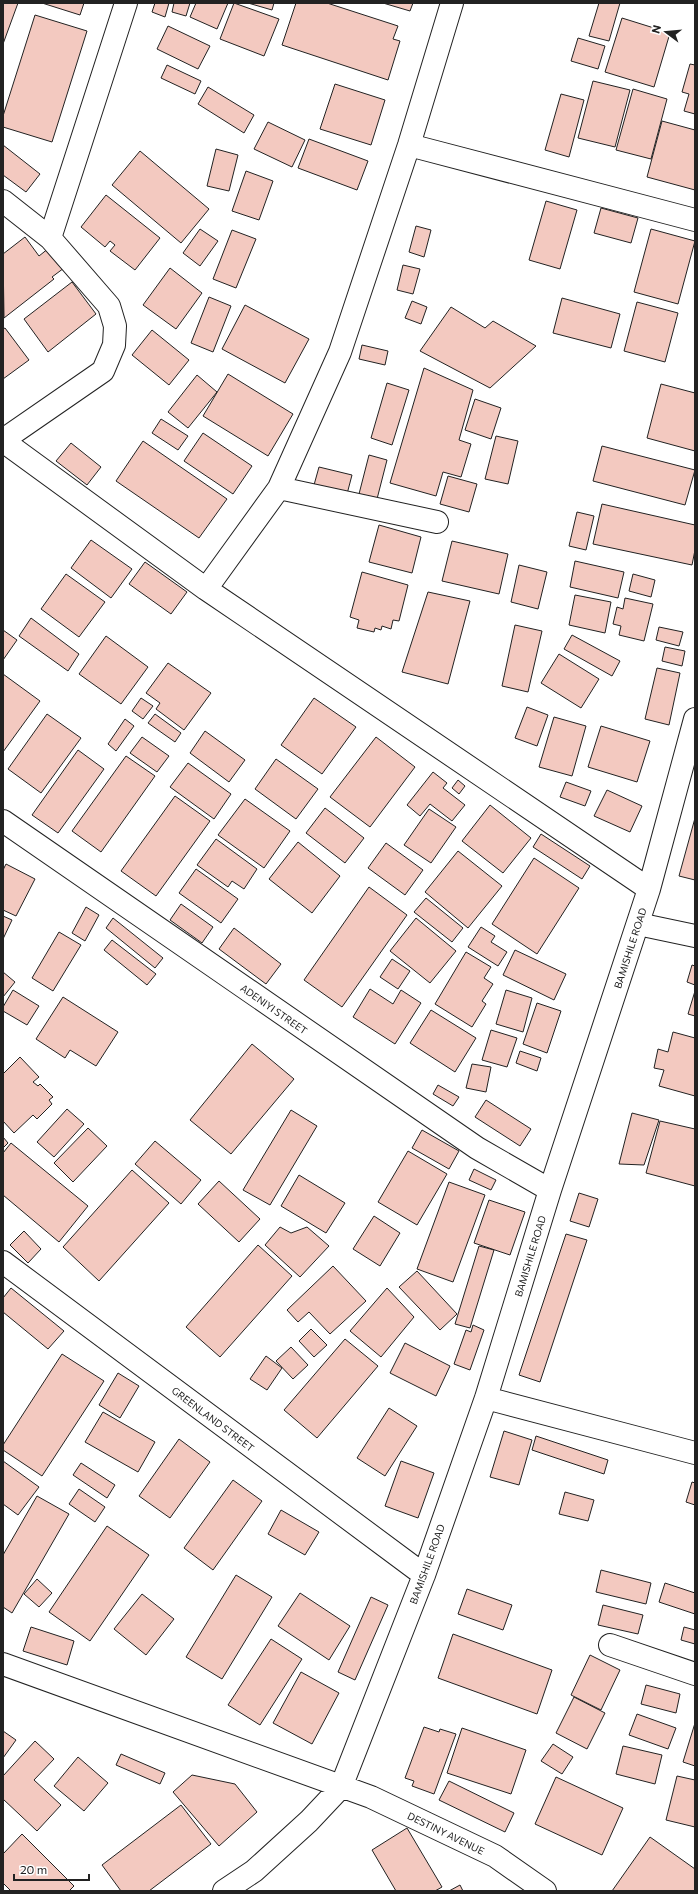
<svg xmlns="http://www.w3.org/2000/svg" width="698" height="1894" font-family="Commissioner,sans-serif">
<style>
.building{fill:#f3c9c0;stroke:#222}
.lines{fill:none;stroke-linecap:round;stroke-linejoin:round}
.street-casing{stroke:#222;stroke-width:24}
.street{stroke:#fff;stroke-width:22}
.labels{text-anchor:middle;stroke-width:3;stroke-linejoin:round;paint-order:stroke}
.street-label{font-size:10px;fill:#222;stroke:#fff}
</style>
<rect width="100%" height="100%" fill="#fff"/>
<path class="building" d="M3,3H18L3,44Z
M42,3H84L80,15Z
M155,3H169L165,17L152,12Z
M174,3H190L186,16L172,12Z
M196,3H228L217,29L190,17Z
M234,3L279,19L264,56L220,39Z
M248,3H274L272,10Z
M296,3H327L398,26L393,39L400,41L388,80L282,45Z
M383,3H413L410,11Z
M599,3H620L609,41L589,36Z
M35,15L87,31L52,142L3,127V116Z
M622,18L670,33L654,87L605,72Z
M168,26L210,46L198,69L157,49Z
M578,38L605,46L598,69L571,61Z
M690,64L695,65V114L684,111L689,94L682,92Z
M167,65L201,81L195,94L161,78Z
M593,81L630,90L615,147L578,138Z
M335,84L385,100L371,145L320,129Z
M208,87L254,115L244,133L198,104Z
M633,89L667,99L651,159L616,150Z
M561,94L584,100L569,157L545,150Z
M662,121L695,130V190L647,177Z
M268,122L305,140L292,167L254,149Z
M309,139L368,161L357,190L298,168Z
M3,145L40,174L26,192L3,175Z
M216,149L238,155L229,191L207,186Z
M140,151L209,209L181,243L112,185Z
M246,171L273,181L259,220L232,211Z
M106,195L160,238L135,270L110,251L115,245L110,241L105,247L81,227Z
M546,201L577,210L560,269L529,260Z
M601,208L638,218L631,243L594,233Z
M416,226L431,230L424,257L409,252Z
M200,229L218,241L200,266L183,253Z
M651,229L695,241L678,304L634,292Z
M232,230L256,239L236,288L213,279Z
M25,237L39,256L49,248L64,268L52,277L54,279L4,318L3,254Z
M403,265L420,269L413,294L397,290Z
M170,268L202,293L176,329L143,305Z
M72,282L96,314L48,352L24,319Z
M209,297L231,306L213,352L191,343Z
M562,298L620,314L611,348L553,333Z
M412,301L427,307L421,324L405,318Z
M637,302L678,313L665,362L624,351Z
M245,305L309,339L285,383L222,349Z
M451,307L485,328L493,321L536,346L490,388L420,351Z
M5,328L29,360L3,379V329Z
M152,330L189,360L169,385L132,355Z
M362,345L388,351L385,365L359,359Z
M424,368L473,390L459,440L471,444L461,477L443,472L436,496L390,483Z
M228,374L293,414L268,456L203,416Z
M197,375L217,392L188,428L168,412Z
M387,383L409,390L392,445L371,438Z
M661,384L695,393V451L647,438Z
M475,399L501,408L491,439L465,430Z
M161,419L188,436L178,450L152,433Z
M203,433L252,466L233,494L184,461Z
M496,436L518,441L508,484L485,479Z
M143,441L227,499L199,538L116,481Z
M71,443L101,467L87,485L56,461Z
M602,446L695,470L685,505L593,481Z
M369,455L387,460L377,499L359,494Z
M319,467L352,475L347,494L314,485Z
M448,476L477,484L469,512L440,504Z
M602,504L695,525V550L692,565L593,544Z
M577,512L594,516L586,550L569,546Z
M379,525L421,537L412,573L369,562Z
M91,540L132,569L111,598L71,568Z
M452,541L508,554L499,594L442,581Z
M575,561L624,572L618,598L570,587Z
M145,562L187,592L171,614L129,584Z
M519,565L547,572L538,609L511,602Z
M362,572L408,585L399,621L393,620L391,629L382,626L381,630L375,628L374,632L357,628L359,620L350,617Z
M66,574L105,602L79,637L41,609Z
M633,574L655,580L651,597L629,591Z
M428,592L470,601L448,684L402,672Z
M575,595L611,602L605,633L569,625Z
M625,598L653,604L644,641L619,635L621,626L613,624L617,607L623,609Z
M31,618L79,654L68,671L19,636Z
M515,625L542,631L528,692L502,686Z
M659,627L683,632L679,646L656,640Z
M3,630L17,640L3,660Z
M572,635L620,661L612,676L564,649Z
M106,636L148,667L121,704L79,674Z
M665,647L685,651L682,666L662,661Z
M559,654L599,679L581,708L541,683Z
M168,663L211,693L184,730L156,709L160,703L146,693Z
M657,668L680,673L669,725L645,719Z
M3,674L40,701L3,752Z
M141,698L153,706L143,719L132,711Z
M314,698L356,727L322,774L281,745Z
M527,707L548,715L537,746L515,738Z
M47,714L81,738L41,793L8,769Z
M155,714L181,733L175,742L148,723Z
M554,717L586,726L572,776L539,767Z
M125,719L134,726L116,751L108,744Z
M601,726L650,741L637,782L588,767Z
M205,731L245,760L229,782L190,753Z
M142,737L169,756L157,772L130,753Z
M376,737L415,767L370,827L330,797Z
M78,750L104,769L58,833L32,815Z
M126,756L155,776L101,852L72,831Z
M276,759L318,789L296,819L255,789Z
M188,763L231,794L214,819L170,787Z
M433,772L447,783L443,788L465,805L452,821L430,804L420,816L407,805Z
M458,780L465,786L459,794L452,788Z
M566,782L591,791L585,806L560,797Z
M607,790L642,806L630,832L594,816Z
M175,796L210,821L156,896L121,871Z
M245,799L290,831L264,868L218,835Z
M490,805L531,838L503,873L462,841Z
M325,808L364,838L345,863L306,833Z
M429,809L456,827L431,863L404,845Z
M695,818V880L679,876Z
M541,834L590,866L582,879L533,847Z
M216,839L257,869L244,889L232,881L228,887L197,865Z
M298,842L340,876L312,913L269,879Z
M386,843L423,870L405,895L368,868Z
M458,851L502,886L468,928L425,892Z
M534,858L579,888L537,954L492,924Z
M6,864L35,879L16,916L3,910V870Z
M196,869L238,899L221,923L179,893Z
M369,887L407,915L342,1007L304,980Z
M426,898L463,928L452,942L414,912Z
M181,904L213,927L202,943L170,920Z
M86,907L99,915L85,941L72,933Z
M3,916L12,920L3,939Z
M113,918L163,958L155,968L106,928Z
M416,918L456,951L430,983L390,951Z
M481,927L495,936L491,942L507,952L498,966L468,947Z
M234,928L281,964L266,984L219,949Z
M59,932L81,945L53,991L32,978Z
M112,940L156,974L147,985L104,950Z
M515,950L566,974L554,1000L503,975Z
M466,952L491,967L484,978L493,984L482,1001L486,1004L472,1027L435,1004Z
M392,959L410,971L398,989L380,977Z
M692,965L695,966V985L687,982Z
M3,972L15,982L3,997Z
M370,989L393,1004L401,990L421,1003L395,1044L353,1017Z
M13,990L39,1006L27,1025L3,1011V1007Z
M506,990L532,998L523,1032L496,1024Z
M695,991V1016L688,1014Z
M63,997L118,1032L96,1066L70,1050L65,1058L36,1039Z
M537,1003L561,1011L547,1053L523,1044Z
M431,1010L476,1038L455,1072L410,1043Z
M491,1030L517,1038L507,1067L482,1060Z
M673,1032L695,1038V1096L659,1086L664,1070L654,1068L658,1049L668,1052Z
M252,1044L294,1079L231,1154L190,1120Z
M520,1051L541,1058L537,1071L516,1063Z
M20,1057L39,1077L33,1082L38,1086L40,1084L53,1097L49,1100L52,1104L37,1119L33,1115L14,1133L3,1121V1074Z
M472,1064L491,1067L486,1092L466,1088Z
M438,1085L459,1097L453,1106L433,1094Z
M486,1100L531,1129L520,1146L475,1117Z
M67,1109L84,1124L54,1157L37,1142Z
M291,1110L317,1126L270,1205L243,1190Z
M632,1113L659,1120L644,1165L619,1164Z
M660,1121L695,1129V1186L646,1173Z
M88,1128L107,1146L73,1182L54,1163Z
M422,1130L459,1151L449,1169L412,1148Z
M3,1137L8,1143L3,1148Z
M155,1141L201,1180L181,1204L135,1164Z
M11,1143L88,1206L59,1242L3,1195V1153Z
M408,1151L447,1174L417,1225L378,1202Z
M474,1169L496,1180L491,1190L469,1180Z
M132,1170L169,1203L99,1281L63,1247Z
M299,1175L345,1203L326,1233L281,1206Z
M219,1181L260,1219L239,1242L198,1204Z
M449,1182L485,1195L453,1282L417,1269Z
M579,1193L598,1199L589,1227L570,1221Z
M489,1200L525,1212L510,1255L474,1243Z
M374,1216L400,1233L380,1266L353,1249Z
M280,1227L291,1233L307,1227L329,1246L300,1277L265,1245Z
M24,1231L41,1249L28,1263L10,1245Z
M566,1234L587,1240L540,1382L519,1375Z
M258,1245L292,1276L220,1357L186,1327Z
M479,1246L494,1250L470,1328L455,1324Z
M333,1266L366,1301L330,1334L309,1312L298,1322L287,1310Z
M417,1271L457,1314L440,1330L399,1287Z
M11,1288L64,1331L48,1349L3,1312V1298Z
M387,1288L414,1317L381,1357L350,1331Z
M473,1325L484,1330L470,1370L454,1364L466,1330L471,1332Z
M311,1329L327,1345L314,1357L299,1341Z
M345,1339L378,1366L317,1438L284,1410Z
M405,1343L450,1366L436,1396L390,1373Z
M291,1347L308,1365L293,1379L276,1361Z
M62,1354L104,1381L42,1476L3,1450V1445Z
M266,1356L282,1368L267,1390L250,1379Z
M118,1373L139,1386L120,1418L99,1405Z
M389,1408L417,1426L385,1476L357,1458Z
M103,1412L155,1442L138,1472L85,1442Z
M504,1431L532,1440L519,1485L490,1477Z
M536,1436L608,1460L604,1474L532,1450Z
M179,1439L210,1462L170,1518L139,1496Z
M3,1461L39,1487L18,1515L3,1504Z
M401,1461L434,1473L418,1518L385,1506Z
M81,1463L115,1485L107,1498L73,1475Z
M233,1480L262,1501L213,1570L184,1548Z
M692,1482L695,1483V1505L686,1502Z
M79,1489L105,1507L95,1522L69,1504Z
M565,1492L594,1500L588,1521L559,1514Z
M37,1496L69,1514L12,1613L3,1607V1555Z
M281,1510L319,1532L305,1555L268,1534Z
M107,1526L149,1555L90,1641L49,1612Z
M601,1570L651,1583L646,1604L596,1592Z
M236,1575L272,1597L222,1679L186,1657Z
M37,1579L52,1593L39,1607L24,1594Z
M665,1583L695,1593V1614L659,1602Z
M467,1589L512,1605L503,1630L458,1614Z
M300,1593L350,1626L329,1660L278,1626Z
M142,1594L174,1619L146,1655L114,1629Z
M371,1597L388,1605L355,1680L338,1672Z
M603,1605L643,1615L638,1634L598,1625Z
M31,1627L74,1641L67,1665L23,1651Z
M684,1627L695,1630V1644L681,1640Z
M453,1634L552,1670L537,1714L438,1678Z
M271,1639L302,1659L260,1725L228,1705Z
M590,1655L620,1670L601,1710L571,1695Z
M301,1672L339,1693L312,1744L273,1723Z
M646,1685L680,1694L676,1713L641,1704Z
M574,1697L605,1713L587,1749L556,1733Z
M637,1714L676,1728L668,1749L629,1735Z
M695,1723V1766L683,1762Z
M424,1727L439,1732L440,1729L456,1734L434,1794L412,1786L414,1781L405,1778Z
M462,1728L526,1750L511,1794L447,1773Z
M3,1731L16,1740L3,1758Z
M35,1741L54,1759L34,1780L61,1805L37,1831L3,1799V1776Z
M553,1744L573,1757L562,1774L541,1761Z
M623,1746L662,1755L655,1784L616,1774Z
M121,1754L165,1773L160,1784L116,1765Z
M78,1757L108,1783L84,1811L54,1786Z
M192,1775L235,1784L257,1812L219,1846L173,1792Z
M677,1776L695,1780V1827L666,1820Z
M556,1777L623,1808L602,1855L535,1824Z
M449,1781L514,1813L505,1832L439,1800Z
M181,1805L211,1844L149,1891H121L102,1865Z
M407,1828L442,1887L435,1891H396L372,1850Z
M22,1834L74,1886L69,1891H11L3,1883V1854Z
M650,1837L695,1869V1891H612Z
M460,1885L463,1891H449Z"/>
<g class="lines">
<g class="street-casing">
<path id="street" d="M409,145L695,220
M3,201L50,238L109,306L115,326L114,345L103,371L3,440
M50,238L126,3
M3,441L206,589L649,889
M279,488L437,522
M206,589L279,488L340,352L409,145L452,3
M3,821L477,1148L550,1190
M638,924L695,936
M3,1262L424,1575
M486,1398L695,1453
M610,1645L695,1674
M3,1664L371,1797L495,1856L545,1891
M224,1891L254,1871L309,1821L341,1787L424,1575L486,1398L550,1190L649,889L695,719"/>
</g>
<use href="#street" class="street"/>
</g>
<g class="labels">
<g class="street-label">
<text transform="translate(630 948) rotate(-72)" y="4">BAMISHILE ROAD</text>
<text transform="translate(274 1009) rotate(35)" y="4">ADENIYI STREET</text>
<text transform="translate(530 1256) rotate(-73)" y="4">BAMISHILE ROAD</text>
<text transform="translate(213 1419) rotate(37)" y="4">GREENLAND STREET</text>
<text transform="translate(427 1564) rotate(-70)" y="4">BAMISHILE ROAD</text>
<text transform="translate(446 1833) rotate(26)" y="4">DESTINY AVENUE</text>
</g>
</g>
<rect width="698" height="1894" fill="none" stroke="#222222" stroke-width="8"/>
<g transform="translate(666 32) rotate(286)" stroke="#ffffff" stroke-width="3" paint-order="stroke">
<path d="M0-3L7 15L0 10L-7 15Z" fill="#222222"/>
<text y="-6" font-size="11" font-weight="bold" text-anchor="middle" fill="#222222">N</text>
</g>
<path d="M14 1874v6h75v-6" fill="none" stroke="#222222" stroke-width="2"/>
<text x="20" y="1874" font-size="12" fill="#222222" stroke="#ffffff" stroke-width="3" paint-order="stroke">20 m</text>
</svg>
